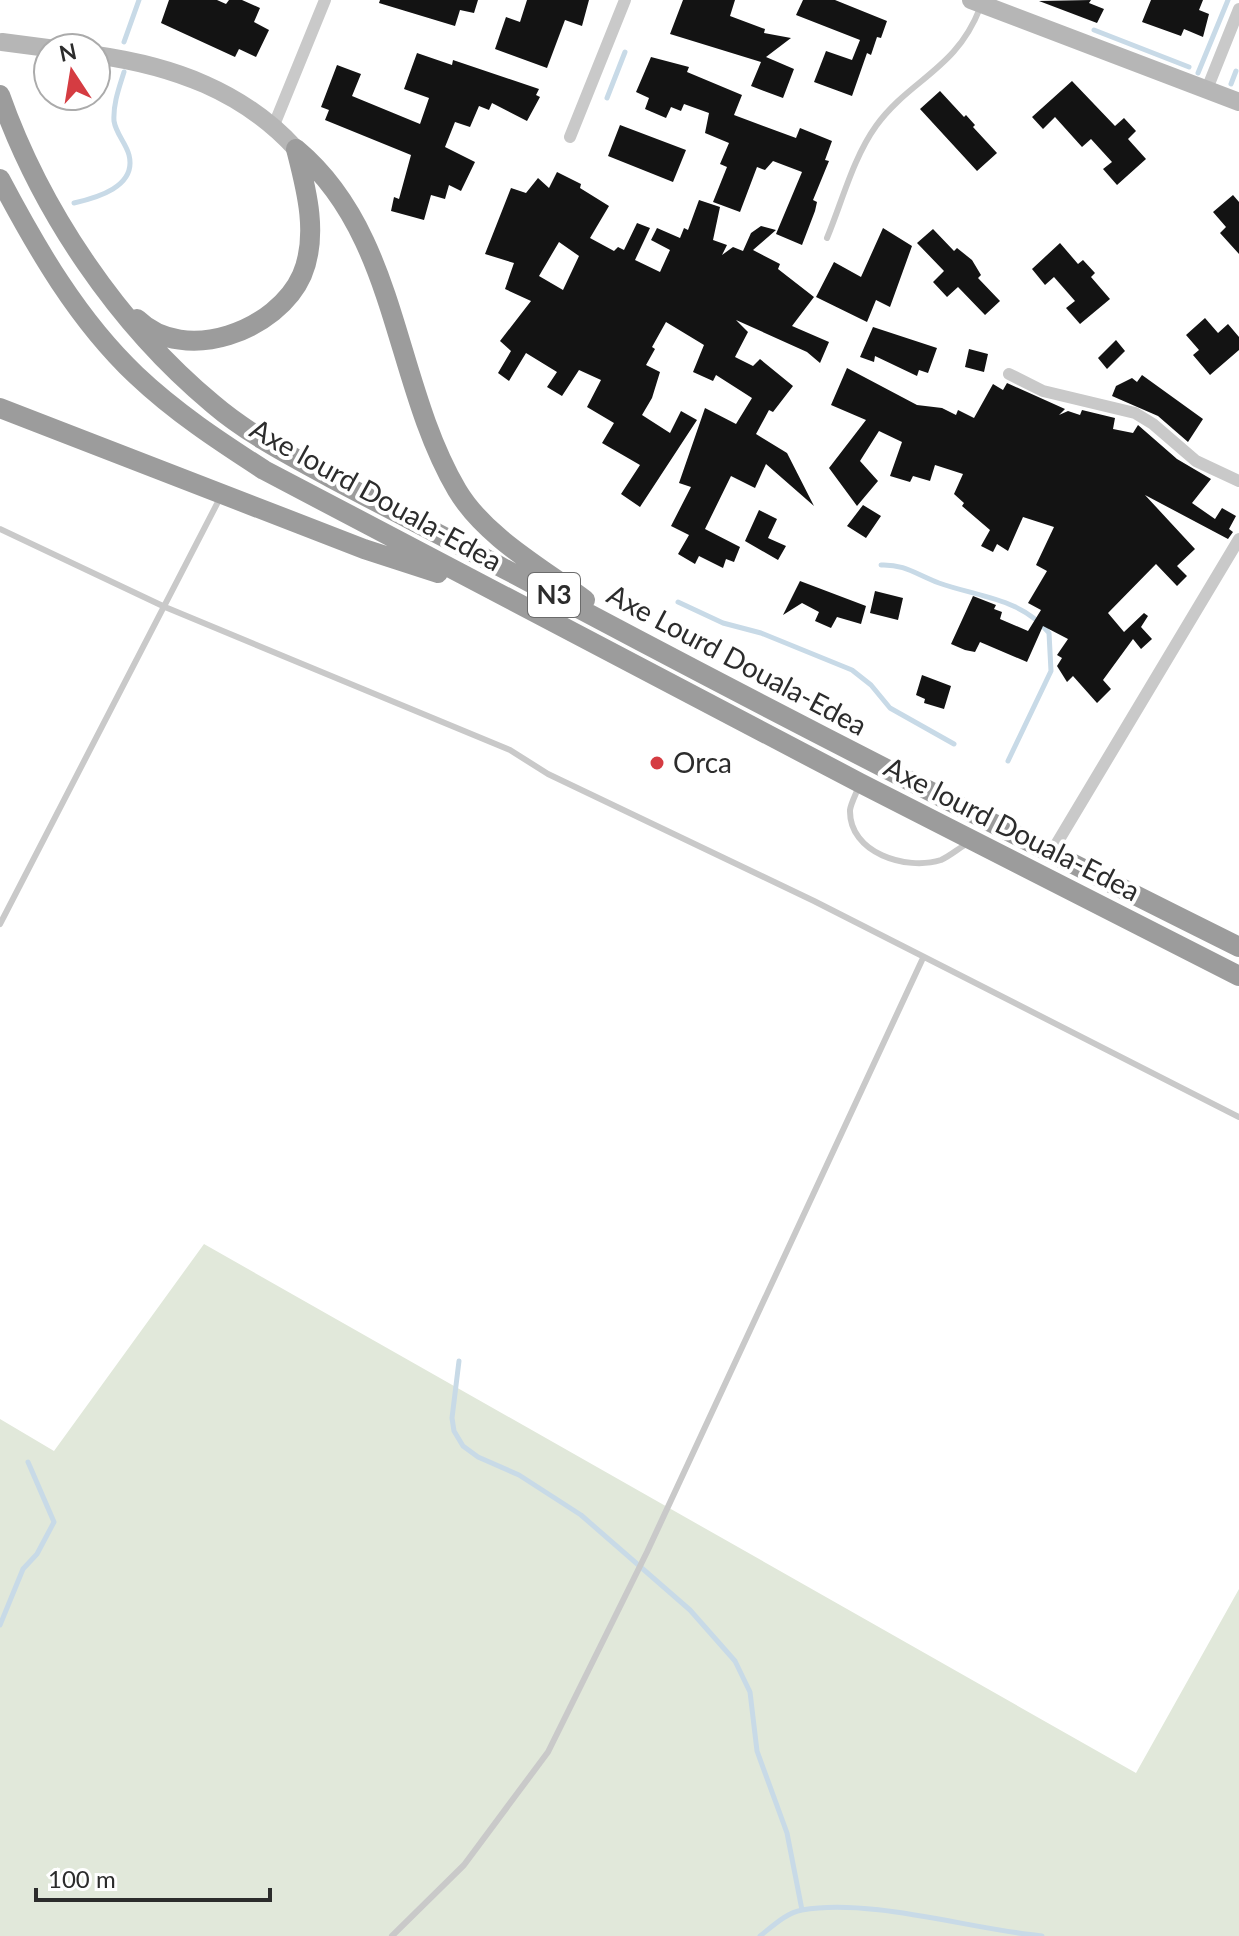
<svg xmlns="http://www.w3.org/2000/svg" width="1239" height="1936" font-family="Lato,sans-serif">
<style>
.green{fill:#e1e8da}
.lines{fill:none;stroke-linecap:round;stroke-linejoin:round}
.stream{stroke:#c8dae7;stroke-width:5}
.building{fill:#131313;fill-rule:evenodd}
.service{stroke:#c9c9c9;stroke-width:6}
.minor{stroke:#c9c9c9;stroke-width:12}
.secondary{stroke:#b6b6b6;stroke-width:18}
.trunk{stroke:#9c9c9c;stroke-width:20}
.poi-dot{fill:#d53c42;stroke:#fff;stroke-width:3}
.labels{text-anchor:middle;stroke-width:8;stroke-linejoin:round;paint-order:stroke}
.shield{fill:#fff;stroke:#6b6b6b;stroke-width:2}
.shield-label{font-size:26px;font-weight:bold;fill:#2c2c2c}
.street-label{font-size:28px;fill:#2c2c2c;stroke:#fff}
.poi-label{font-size:28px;fill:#2c2c2c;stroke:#fff;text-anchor:start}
</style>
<rect width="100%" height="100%" fill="#fff"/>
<path class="green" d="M204,1244L1136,1773L1239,1589V1936H0V1419L54,1451Z"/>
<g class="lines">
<path class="stream" d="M1094,30L1189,67
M124,42L139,0
M1198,73L1228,0
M1231,84L1236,71
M607,98L625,52
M74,203C96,198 137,187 129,155C126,143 116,134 114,121C113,104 119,88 124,72
M881,565C905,564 917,575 939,583C978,597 1021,598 1049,633L1051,671L1008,761
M678,602L723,623L761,633L852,670L871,685L890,708L954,744
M459,1361L452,1418L454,1431L463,1446L478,1457L519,1475L581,1515L690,1610L735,1661L750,1692L757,1751L787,1833L802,1910
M0,1625L23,1569L37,1554L54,1522L28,1462
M760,1936C773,1926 786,1913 802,1910C871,1898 970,1929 1042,1936"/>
</g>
<path class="building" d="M169,0H217L226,4L229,0H242L260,8L254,22L269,30L256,57L239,49L235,57L161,23Z
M380,0H478L474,13L460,10L455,26L379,3Z
M527,0H589L582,26L565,20L547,68L495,49L506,17L520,22Z
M683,0H735L730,16L765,29L764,33L791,38L766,57L794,69L783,98L751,86L761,62L670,34Z
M803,0H835L887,21L881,38L877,37L871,55L867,53L852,96L814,82L826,51L852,60L860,40L796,15Z
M1091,0L1089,3L1104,9L1097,23L1039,1Z
M1151,0H1203L1199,10L1209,14L1203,37L1184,29L1181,36L1142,22Z
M417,53L452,65L453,60L539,89L536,95L540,97L527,121L492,103L489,110L479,106L470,127L455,122L445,147L475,162L461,191L449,185L445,199L431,195L424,220L391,211L394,197L399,199L411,155L325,120L329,110L321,107L337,65L361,74L352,96L420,124L429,98L404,89Z
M651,57L689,67L687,72L742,95L734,115L796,138L800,128L832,141L825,160L829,161L813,200L817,202L815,211L802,245L776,234L802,172L773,161L765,170L757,167L740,212L713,202L727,167L720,164L729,143L705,133L709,113L684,104L681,111L671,107L666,118L645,109L649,98L636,92Z
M1072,81L1115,126L1124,118L1136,131L1128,139L1146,159L1117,185L1103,169L1112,162L1091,139L1082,147L1055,117L1043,129L1032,117Z
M940,91L964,117L966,115L975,125L973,127L997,153L977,171L920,109Z
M620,125L686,150L673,182L608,156Z
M557,172L581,184L580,188L609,206L590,238L614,251L618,247L624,250L637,223L650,228L635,260L660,272L670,250L651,240L657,228L680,238L684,228L688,230L699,200L720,207L713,240L727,245L722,255L733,247L743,251L751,233L761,226L776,230L753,250L780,264L778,269L814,297L792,326L829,342L820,363L807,352L736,320L748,332L735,357L753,366L760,359L793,386L773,412L769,410L756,434L787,453L814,506L766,464L755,488L731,476L705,529L740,547L734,562L726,559L723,568L699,556L695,564L678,554L689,535L671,526L691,487L679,483L705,408L736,424L752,398L716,375L713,381L693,372L704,345L666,322L652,347L655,349L646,365L660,372L652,398L642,415L670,433L681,411L697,420L640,507L621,494L640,465L602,443L614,423L587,407L601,380L579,370L562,396L547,387L557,372L526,353L509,381L498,373L511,351L500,341L531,301L505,289L514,263L485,254L511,188L526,193L538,178L549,188ZM559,242L579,256L563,290L539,276Z
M1233,195L1239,202V254L1220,233L1226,227L1213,212Z
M883,228L912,246L890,307L876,300L867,322L816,297L834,262L861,277Z
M933,229L954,251L957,248L972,260L981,275L978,278L1000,301L985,315L958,287L947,297L933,282L944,271L917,243Z
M1060,243L1078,264L1083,260L1095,273L1091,277L1110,299L1080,324L1066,308L1075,301L1054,277L1045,285L1032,269Z
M1205,318L1218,333L1228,324L1239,337V350L1210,375L1193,355L1199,350L1186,335Z
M873,327L937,348L928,373L919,370L917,376L875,356L874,362L860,357Z
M1116,340L1125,351L1107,369L1098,358Z
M969,349L988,354L984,372L965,367Z
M847,368L917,405L942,408L956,415L958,410L974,418L993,384L1003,390L1007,383L1065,409L1059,415L1068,411L1080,415L1082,410L1115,418L1113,429L1133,433L1138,425L1177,459L1211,479L1192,503L1215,519L1222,508L1236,516L1229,529L1233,532L1228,539L1145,495L1195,549L1177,566L1187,576L1177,586L1156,564L1108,613L1124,632L1144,613L1148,616L1141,627L1152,639L1141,649L1133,639L1103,680L1111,689L1097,703L1073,676L1067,682L1057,666L1062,658L1057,655L1068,639L1043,626L1027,662L980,642L975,652L965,650L951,644L973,596L996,605L994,609L1002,612L1000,619L1028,631L1041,610L1028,603L1047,571L1036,565L1054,527L1023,517L1008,551L997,544L993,552L981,546L990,530L962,506L964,503L954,494L963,474L935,465L930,481L913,476L910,482L890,476L902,442L879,431L860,461L878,481L857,506L829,468L866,420L831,405Z
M1142,375L1203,419L1188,442L1158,416L1112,396L1116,386L1132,378L1137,382Z
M863,505L881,516L866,538L847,526Z
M759,510L777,519L768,538L786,546L778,560L745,541Z
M800,581L866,606L861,624L837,617L831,628L815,621L819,612L802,603L783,615Z
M875,591L903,598L898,620L870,613Z
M922,675L951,686L944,709L924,703L925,699L916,695Z"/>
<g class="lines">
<path class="service" d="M827,238C842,202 853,158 876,126C910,79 956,70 980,8
M0,529L165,607L510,750L548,774L814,901L1239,1117
M859,786C856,794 851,803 850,810C849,853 906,871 941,860C950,856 959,848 968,843
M0,924L220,498
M392,1936L464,1865L548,1752L647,1552L923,958"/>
<path class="minor" d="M1207,89L1239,9
M274,125L325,0
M570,137L625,0
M1009,374L1043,391L1135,413L1153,424L1196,461L1239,481
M1051,853L1239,539"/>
<path class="secondary" d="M971,0L1239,102
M2,42L48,48
M96,55C173,66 243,91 296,149"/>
<path class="trunk" d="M0,95C41,211 118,325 213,404C248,434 291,456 331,478C393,511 455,542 516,575C755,703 996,826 1239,947
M296,149C398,234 393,381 457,490C485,537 542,568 585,600
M0,179C37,249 78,320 136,375C175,412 219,441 264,470L860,783L1239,976
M137,319C185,366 278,330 302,275C319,235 306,188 296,149
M0,408L364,549L438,573"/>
</g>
<circle class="poi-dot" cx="657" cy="763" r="8"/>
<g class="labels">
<rect class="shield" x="528" y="573" width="52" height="44" rx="6"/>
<g class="shield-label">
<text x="554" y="604">N3</text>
</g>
<g class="street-label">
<text transform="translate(376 495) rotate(29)" y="10">Axe lourd Douala-Edea</text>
<text transform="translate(737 660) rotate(28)" y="10">Axe Lourd Douala-Edea</text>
<text transform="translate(1012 829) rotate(27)" y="10">Axe lourd Douala-Edea</text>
</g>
<g class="poi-label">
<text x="673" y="773">Orca</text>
</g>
</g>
<g transform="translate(72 72) rotate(348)"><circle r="38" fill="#ffffff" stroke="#ababab" stroke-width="2"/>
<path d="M0-6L14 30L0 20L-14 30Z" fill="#d53c42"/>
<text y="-12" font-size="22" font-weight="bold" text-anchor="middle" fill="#2c2c2c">N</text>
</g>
<path d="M36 1888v12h234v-12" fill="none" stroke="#2c2c2c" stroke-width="4"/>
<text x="48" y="1888" font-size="24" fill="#2c2c2c" stroke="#ffffff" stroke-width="6" paint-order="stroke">100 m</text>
</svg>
